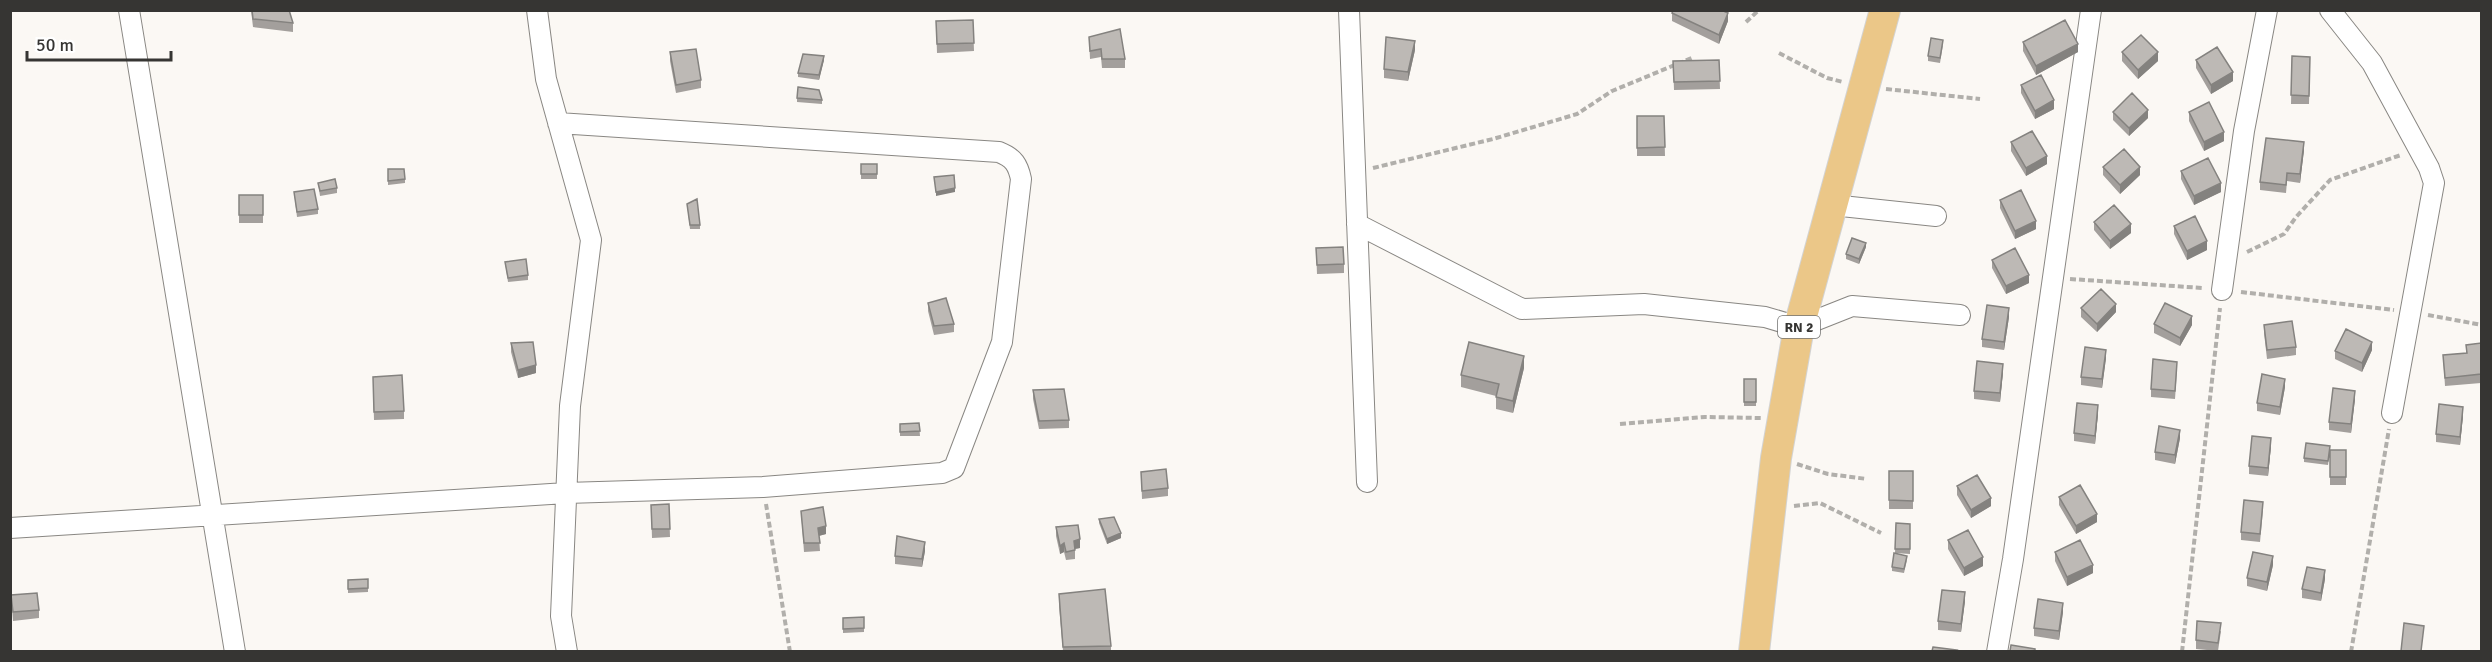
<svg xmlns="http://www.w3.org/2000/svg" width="2492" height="662" font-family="Signika,sans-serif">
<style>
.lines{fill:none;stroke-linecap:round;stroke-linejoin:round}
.minor-casing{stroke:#898783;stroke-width:22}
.primary-casing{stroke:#d3d3d2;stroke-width:32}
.path{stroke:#b1afab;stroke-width:4;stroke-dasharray:6 3;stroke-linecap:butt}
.minor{stroke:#fff;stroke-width:20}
.primary{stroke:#ebc788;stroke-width:30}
.wall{fill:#a39f9c}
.shaded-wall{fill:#84827f}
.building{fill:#bdb9b5;stroke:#84827f;stroke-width:1.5}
.labels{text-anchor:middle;stroke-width:6;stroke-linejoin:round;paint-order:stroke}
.shield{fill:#fff;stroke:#727270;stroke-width:1.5}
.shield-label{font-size:14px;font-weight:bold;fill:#363533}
</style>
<rect width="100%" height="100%" fill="#fbf8f4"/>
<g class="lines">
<g class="minor-casing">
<path id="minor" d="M129,10L235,652
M537,10L546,79L591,240L570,406L561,616L567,652
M1349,10L1367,482
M2330,10L2372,63L2429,168L2434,183L2392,413
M1832,205L1936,216
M1357,224L1522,309L1644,304L1765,317L1799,327L1852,306L1960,315
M2222,290L2244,131L2267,10
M10,528L566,493L763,487L942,473L954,468L1002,342L1021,179C1018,165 1014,158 999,152L558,123
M1997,652L2013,559L2091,10"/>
</g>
<g class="primary-casing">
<path id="primary" d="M1754,652L1776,458L1799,327L1885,10"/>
</g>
<path class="path" d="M1746,22L1759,10
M1779,53L1827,78L1843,82
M1886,89L1980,99
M1373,168L1493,139L1577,114L1612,91L1694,57
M2247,252L2284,234L2296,217L2330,180L2401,155
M2070,279L2203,288
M2241,292L2394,310
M2428,315L2482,325
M1620,424L1705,417L1761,418
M1797,464L1828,474L1867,479
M766,504L790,652
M1794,506L1820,503L1881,533
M2182,652L2220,308
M2351,652L2389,429"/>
<use href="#minor" class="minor"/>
<use href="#primary" class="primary"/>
</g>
<path class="wall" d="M251,10H289L293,23V32L253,27Z
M1672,13L1728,21L1719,44L1672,21Z
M973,20L974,51L937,53L936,21Z
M1089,37L1125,59V68H1102L1101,57L1090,59Z
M2023,42L2078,52L2036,75L2023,51Z
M1943,45L1940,63L1928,61V56Z
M1415,50L1408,81L1384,78V69Z
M670,52L701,80V88L676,93L670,61Z
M2122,52L2158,61L2138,79L2122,61Z
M2292,56L2310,57L2309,104H2291Z
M824,60L819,80L798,77V73Z
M1719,60L1720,89L1674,90L1673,61Z
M2196,60L2233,81L2211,94L2196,68Z
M2021,85L2054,109L2035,119L2021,93Z
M797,98L822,100V104L797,102Z
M2113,112L2148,118L2129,136L2113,120Z
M2189,112L2224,141L2204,151L2189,121Z
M1637,116H1664L1665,156H1637Z
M2011,142L2047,164L2026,176L2011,151Z
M2304,150L2300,183L2287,181L2286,193L2260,190V182Z
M861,164H877V179H861Z
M2103,167L2140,175L2120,194L2103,175Z
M388,169L405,179V183L388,185Z
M2181,171L2221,192L2194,205L2181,179Z
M318,183L337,188V193L320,196Z
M294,192L318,209V214L297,217Z
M239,195H263V223H239Z
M2000,200L2036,229L2015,239L2000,208Z
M687,204L700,225V229H690Z
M2094,222L2131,233L2110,249L2094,230Z
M2174,226L2207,250L2187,260L2174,234Z
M1866,247L1859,264L1846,259V254Z
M1316,248L1344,264V273L1317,274Z
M1992,260L2029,283L2006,294L1992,268Z
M505,262L528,275V280L508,282Z
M928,303L954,324V332L934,335L928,311Z
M2081,308L2116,312L2097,332L2081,317Z
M2009,317L2004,350L1982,347V339Z
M2154,324L2192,325L2180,346L2154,333Z
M2264,325L2296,347V355L2267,359L2264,333Z
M511,343L536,373L518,378L511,352Z
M2481,343V383L2445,386L2443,355L2466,353V345Z
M2372,350L2362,372L2335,359V351Z
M2106,358L2102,388L2081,385V377Z
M1524,368L1513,413L1496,409V396L1461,387V375Z
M2177,370L2175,399L2151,397V389Z
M2003,372L2000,402L1974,399V391Z
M1744,379H1756V406H1744Z
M373,385L404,411V419L374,420Z
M2285,387L2280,415L2257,411V403Z
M1033,390L1069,420V428L1039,429L1033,399Z
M2355,399L2351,433L2329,430V422Z
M2098,414L2095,444L2074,441V433Z
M2463,416L2460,445L2436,442V434Z
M919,423L920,436H900V424Z
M2180,438L2175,464L2155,460V452Z
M2271,446L2268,476L2249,474V466Z
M2330,450H2346V485H2330Z
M2330,451L2328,465L2304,462V458Z
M1889,471H1913V509H1889Z
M1141,472L1168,488V496L1142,499Z
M1957,486L1991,506L1971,518L1957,495Z
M2059,497L2097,522L2076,534L2059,505Z
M669,504L670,537L652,538L651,505Z
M2263,510L2260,542L2241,540V532Z
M801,511L826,534L819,536L820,551L804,552Z
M1099,519L1121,538L1107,544L1099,523Z
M1896,523L1910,524V554L1895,553Z
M1056,527L1080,548L1075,549V559L1066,560L1064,552L1060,554L1056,536Z
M1948,540L1983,566L1964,576L1948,549Z
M925,551L922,567L895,564V556Z
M2055,552L2093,573L2067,586L2055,561Z
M1907,560L1904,573L1892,571V567Z
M2273,565L2267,591L2247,586V578Z
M368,579V592L348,593V580Z
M2325,579L2321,601L2302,598V589Z
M1059,594L1111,646V651H1063L1059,606Z
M11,595L39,610V618L13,621Z
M1965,601L1961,632L1938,630V621Z
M2063,612L2059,640L2034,636V628Z
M864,617V632L843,633V618Z
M2221,631L2218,651L2196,649V640Z"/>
<path class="shaded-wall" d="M1728,13V21L1719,44V35Z
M1415,41V50L1408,81V72Z
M2078,44V52L2036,75V66Z
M2158,52V61L2138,79V70Z
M824,56V60L819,80V75Z
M2233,72V81L2211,94V85Z
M2054,100V109L2035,119V111Z
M2148,110V118L2129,136V128Z
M2224,132V141L2204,151V142Z
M2304,142V150L2300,183V174Z
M2047,156V164L2026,176V168Z
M2140,167V175L2120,194V185Z
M2221,183V192L2194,205V196Z
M955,188V192L936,196V192Z
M2036,221V229L2015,239V231Z
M2131,224V233L2110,249V241Z
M2207,241V250L2187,260V251Z
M1866,243V247L1859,264V259Z
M2029,275V283L2006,294V286Z
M2116,304V312L2097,332V324Z
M2009,308V317L2004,350V342Z
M2192,316V325L2180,346V338Z
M2372,342V350L2362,372V363Z
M2106,350V358L2102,388V379Z
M1524,356V368L1513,413V401Z
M2003,364V372L2000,402V393Z
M536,365V373L518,378V370Z
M2285,379V387L2280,415V407Z
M2355,391V399L2351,433V424Z
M2098,405V414L2095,444V436Z
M2463,407V416L2460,445V437Z
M2180,430V438L2175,464V455Z
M2271,438V446L2268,476V468Z
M1991,498V506L1971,518V510Z
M2097,514V522L2076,534V526Z
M826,526V534L818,536V528Z
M1121,533V538L1107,544V539Z
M1080,539V548L1074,549V541Z
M925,542V551L922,567V559Z
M1064,543V552L1060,554V546Z
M2273,556V565L2267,591V582Z
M1983,557V566L1964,576V568Z
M2093,565V573L2067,586V577Z
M2325,570V579L2321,601V593Z
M1965,592V601L1961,632V624Z
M2063,603V612L2059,640V631Z"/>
<path class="building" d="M252,10H289L293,23L253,19Z
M1673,10H1721L1728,13L1719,35L1672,13Z
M973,20L974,43L937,44L936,21Z
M2065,20L2078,44L2036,66L2023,42Z
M1120,29L1125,59H1102L1101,49L1090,51L1089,37Z
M2141,35L2158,52L2138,70L2122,52Z
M1386,37L1415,41L1408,72L1384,69Z
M1931,38L1943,40L1940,58L1928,56Z
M2217,47L2233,72L2211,85L2196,60Z
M696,49L701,80L676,85L670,52Z
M803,54L824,56L819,75L798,73Z
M2292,56L2310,57L2309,96L2291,95Z
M1719,60L1720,81L1674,82L1673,61Z
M2041,75L2054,100L2035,111L2021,85Z
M798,87L819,90L822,100L797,98Z
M2132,93L2148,110L2129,128L2113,112Z
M2209,102L2224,132L2204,142L2189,112Z
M1637,116H1664L1665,147L1637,148Z
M2032,131L2047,156L2026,168L2011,142Z
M2266,138L2304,142L2300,174L2287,173L2286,185L2260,182Z
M2124,149L2140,167L2120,185L2103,167Z
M2208,158L2221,183L2194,196L2181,171Z
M861,164H877V174H861Z
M388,169H404L405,179L388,181Z
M954,175L955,188L936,192L934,177Z
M335,179L337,188L320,191L318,183Z
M314,189L318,209L297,212L294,192Z
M2021,190L2036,221L2015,231L2000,200Z
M239,195H263V215H239Z
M697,199L700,225H690L687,204Z
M2114,205L2131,224L2110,241L2094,222Z
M2195,216L2207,241L2187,251L2174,226Z
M1852,238L1866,243L1859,259L1846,254Z
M1343,247L1344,264L1317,265L1316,248Z
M2015,248L2029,275L2006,286L1992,260Z
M526,259L528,275L508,278L505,262Z
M2101,289L2116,304L2097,324L2081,308Z
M946,298L954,324L934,326L928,303Z
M2165,303L2192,316L2180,338L2154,324Z
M1987,305L2009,308L2004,342L1982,339Z
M2292,321L2296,347L2267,350L2264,325Z
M2346,329L2372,342L2362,363L2335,351Z
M533,342L536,365L518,370L511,343Z
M1469,342L1524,356L1513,401L1496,397L1499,384L1461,375Z
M2481,343V374L2445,378L2443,355L2467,353L2466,345Z
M2085,347L2106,350L2102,379L2081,377Z
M2153,359L2177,362L2175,391L2151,389Z
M1977,361L2003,364L2000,393L1974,391Z
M2262,374L2285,379L2280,407L2257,403Z
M402,375L404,411L374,412L373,377Z
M1744,379H1756V402H1744Z
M2333,388L2355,391L2351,424L2329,422Z
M1064,389L1069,420L1039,421L1033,390Z
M2077,403L2098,405L2095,436L2074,433Z
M2439,404L2463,407L2460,437L2436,434Z
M919,423L920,431L900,432V424Z
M2159,426L2180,430L2175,455L2155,452Z
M2252,436L2271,438L2268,468L2249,466Z
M2306,443L2330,446L2328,461L2304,458Z
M2330,450H2346V477H2330Z
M1166,469L1168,488L1142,491L1141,472Z
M1889,471H1913V501L1889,500Z
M1977,475L1991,498L1971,510L1957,486Z
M2080,485L2097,514L2076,526L2059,497Z
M2244,500L2263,502L2260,534L2241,532Z
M669,504L670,529H652L651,505Z
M823,507L826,526L818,528L820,543H804L801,511Z
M1114,517L1121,533L1107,539L1099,519Z
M1896,523L1910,524V549H1895Z
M1078,525L1080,539L1074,541L1075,550L1066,552L1064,543L1060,546L1056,527Z
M1968,530L1983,557L1964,568L1948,540Z
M897,536L925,542L922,559L895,556Z
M2080,540L2093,565L2067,577L2055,552Z
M2253,552L2273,556L2267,582L2247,578Z
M1894,553L1907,556L1904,569L1892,567Z
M2307,567L2325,570L2321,593L2302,589Z
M368,579V588L348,589V580Z
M1105,589L1111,646L1063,647L1059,594Z
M1942,590L1965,592L1961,624L1938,621Z
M37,593L39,610L13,612L11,595Z
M2038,599L2063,603L2059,631L2034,628Z
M864,617V628L843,629V618Z
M2197,621L2221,623L2218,643L2196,640Z
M2404,623L2424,626L2421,651H2401Z
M2011,645L2035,649V651H2010Z
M1933,647L1957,650L1956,651H1932Z"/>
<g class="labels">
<rect class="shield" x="1778" y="316" width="42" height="22" rx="4.5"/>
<g class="shield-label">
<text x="1799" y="332">RN 2</text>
</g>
</g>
<rect width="2492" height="662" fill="none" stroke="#363533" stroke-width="24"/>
<path d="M27 51v9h144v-9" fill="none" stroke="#363533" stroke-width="3"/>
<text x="36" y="51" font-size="18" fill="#363533" stroke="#ffffff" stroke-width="4.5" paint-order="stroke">50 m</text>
</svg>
